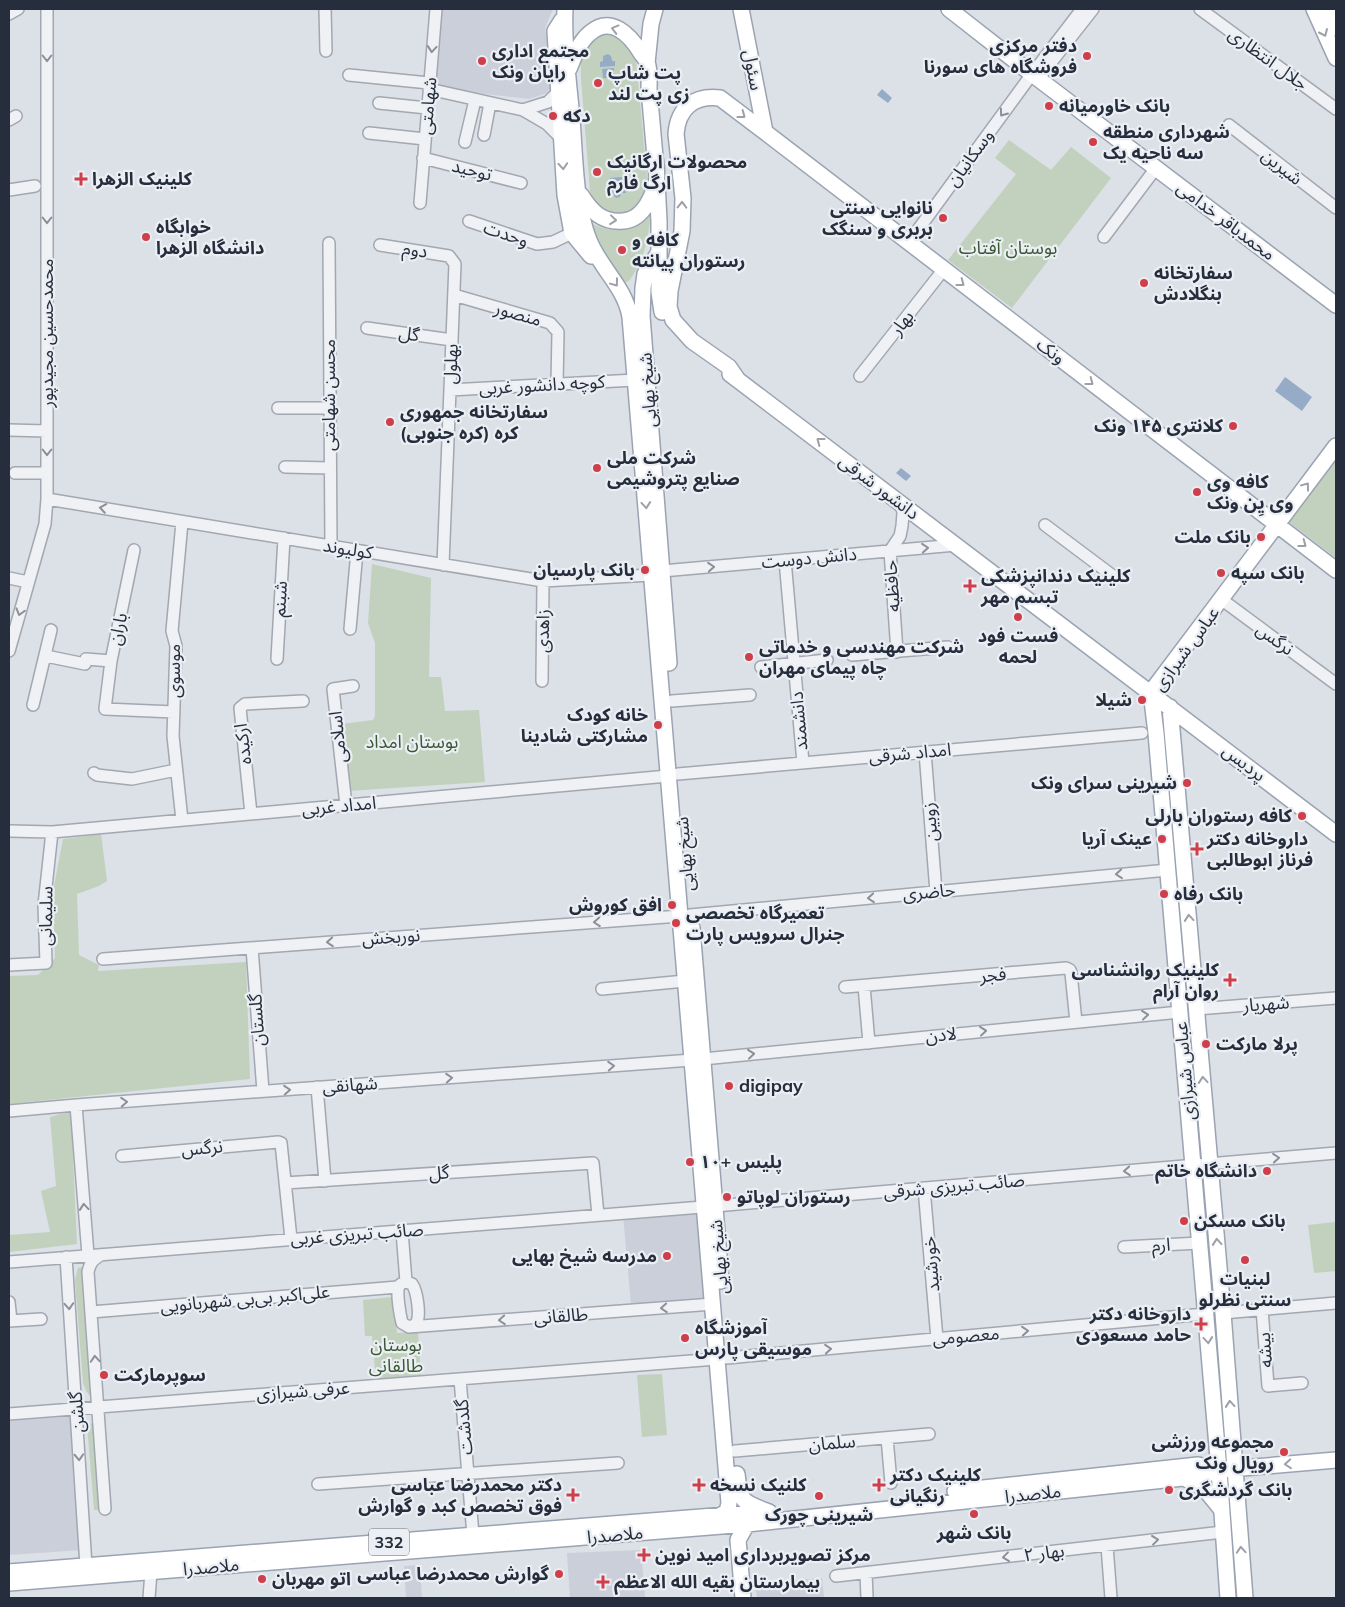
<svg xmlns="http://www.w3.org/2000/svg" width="1345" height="1607" font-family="Mulish,'Noto Sans Arabic',sans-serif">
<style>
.built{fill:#cacfd9}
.green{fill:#c1d1bd}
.water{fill:#96abc8}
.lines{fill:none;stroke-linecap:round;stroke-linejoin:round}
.minor-casing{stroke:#a2a7b1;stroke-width:14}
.major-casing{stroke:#9ba3b2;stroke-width:18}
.minor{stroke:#eff1f5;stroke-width:11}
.major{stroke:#fff;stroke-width:15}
.oneway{stroke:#9da0a8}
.oneway2{stroke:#8a8f99}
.poi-dot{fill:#cf3e4b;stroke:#ebeff4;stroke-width:2}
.labels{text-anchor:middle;stroke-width:4.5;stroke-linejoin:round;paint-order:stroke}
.shield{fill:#ebeff4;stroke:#616774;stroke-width:1}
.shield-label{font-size:16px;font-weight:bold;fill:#262d3d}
.poi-label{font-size:18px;font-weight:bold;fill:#262d3d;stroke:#ebeff4;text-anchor:start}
.street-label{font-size:18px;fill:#262d3d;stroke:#ebeff4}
.park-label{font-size:18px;fill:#385933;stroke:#ebeff4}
</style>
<rect width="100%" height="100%" fill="#dce0e7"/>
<path class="built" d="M443,9H553L545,28L550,57L551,86L547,93L529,99L442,89L434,84L439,21Z
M703,1209L710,1297L631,1305L623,1215Z
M73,1416L82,1550L9,1555V1421Z
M641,1550L645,1598H570L567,1553Z
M420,1565L422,1598H406L404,1566Z
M822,1578L824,1598H757L755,1583Z"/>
<path class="green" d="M606,33C622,35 630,45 636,59L647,177C647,184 647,191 644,197C637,211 617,220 602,211C596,207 592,197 590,191L581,79C580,56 581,38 606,33Z
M1009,140L1051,170L1071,147L1111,178L1012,308L948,260L1016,174L995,158Z
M651,210C649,235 645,260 629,281L623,283L618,280L596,241L591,223C615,236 635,231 651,210Z
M1336,460V558L1289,522Z
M372,564L431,578L429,677H441L445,711L479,710L485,782L348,791L341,724L373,720L375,716V643L368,623Z
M101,834L107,881L99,886L77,894L79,955L99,965L98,971L246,962L250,1079L9,1104V976L38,975L55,958L53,891L63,839Z
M71,1111L77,1244L9,1252V1235L50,1232L41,1191L56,1186L50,1117Z
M1335,1222L1336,1271L1314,1273L1308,1225Z
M82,1267L84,1269L92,1398L86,1391L83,1383L75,1280L78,1268Z
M392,1297L395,1302L397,1333L418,1332L421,1375L376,1379L372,1336H365L363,1300Z
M662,1374L667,1435L642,1437L637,1375Z
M89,1423L94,1424L100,1510H94L87,1425Z
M1227,1492H1230L1241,1598H1232Z"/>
<path class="water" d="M608,54L611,56L612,61H615V66L600,67V62L603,61V56Z
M614,68V78H603L602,69Z
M882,89L892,98L888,103L877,95Z
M622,177L626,193H621L620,197L616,198L614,196V193L610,192V178Z
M1285,377L1312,397L1302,411L1275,391Z
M901,468L911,476L906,481L896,473Z"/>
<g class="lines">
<g class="minor-casing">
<path id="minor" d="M325,9L326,51
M1200,9L1336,109
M9,14L18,9
M349,75L429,83
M1038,79L1093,9
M429,89L523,110L547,124L561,138
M379,103L427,108
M523,110L548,102L558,92
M9,120L16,116
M1229,125L1336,208
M369,133L425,139
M484,135L490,103
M465,142L475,100
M423,158L521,183
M9,190L35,186
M420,203L436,9
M469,221L537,244L553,242L572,233
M1104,237L1156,168
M909,242L1032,74L1082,9
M329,243L331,546
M380,245L449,256L455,264L443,565
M454,295L550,323L558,332L557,384
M367,328L452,340
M860,376L944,269
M450,390L635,380
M278,408H329
M9,430L47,431
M285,467L330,468
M15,473H47
M47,499L543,581L651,575
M182,522L172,631L176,646L173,736L182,820
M1045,525L1113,576
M134,550L111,661L105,709L174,712
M785,560L803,763
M662,571L956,545
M9,578L28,582
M1221,599L1336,684
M350,629L357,551
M9,651L45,524L47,499V9
M897,652L890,551L900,536L902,526L903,513L901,503
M852,655L948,647
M46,656L85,664L86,659L111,661
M277,659L284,538
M761,667L827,660
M542,681L543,581
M672,701L750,695
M33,705L51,630
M925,752L936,892
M94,773L97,775L132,779L176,770
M678,774L1142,733
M346,805L333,689L353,686
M251,814L240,708L245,704L303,701
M9,831L52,832L668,776
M690,915L1168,870
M252,948L263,1091
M103,959L680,916
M9,965L46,963L44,905L52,832
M864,986L869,1043
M845,987L1066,968L1070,970L1071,973L1076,1022
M602,989L685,981
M1197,1009L1336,998
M703,1059L1180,1012
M317,1087L325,1181
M76,1105L88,1255
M9,1111L76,1105L692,1060
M122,1156L278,1142L281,1143L291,1239
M285,1183L593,1163L598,1215
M924,1188L937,1339
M402,1231L406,1282
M1124,1247L1199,1243
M101,1255C93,1259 90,1263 88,1272L105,1509
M66,1257L86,1566
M9,1262L715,1206L1336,1153
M406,1282L412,1284C417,1291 421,1316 416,1324C414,1326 411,1326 409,1327L402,1323C400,1315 396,1292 399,1286C401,1283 403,1283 406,1282Z
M9,1302L11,1321
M1262,1309L1268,1386L1302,1383
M91,1312L398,1287
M1223,1313L1336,1303
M9,1321L41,1319
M409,1327L713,1304
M727,1358L1205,1314
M460,1379L473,1535
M9,1414L717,1359
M887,1438L891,1483
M735,1451L929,1434
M318,1484L618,1463
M1107,1546L1111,1598
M866,1573L867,1598
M836,1576L1223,1532
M149,1598L151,1572"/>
</g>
<g class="major-casing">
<path id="major" d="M565,9C563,44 569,84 572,119C575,157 575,205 589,240C600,268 625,287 630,317L729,1503L727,1512L719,1516
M741,9L765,132
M949,9L1032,74L1336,305
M1314,9L1336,58
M1328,9L1336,28
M562,20L555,31L565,195L572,233L591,256
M647,63L651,24L655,9
M569,69C574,57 579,42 590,33C611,15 630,35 641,53C643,56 646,59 647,62C650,70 649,81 649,89C651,112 653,135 655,157C656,165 658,176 656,184C651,200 641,220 623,221C602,223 591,211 581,195
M657,182L659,221V292L662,312
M659,252L645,274L643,288L642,316L669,663
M730,374L1336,834
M738,380L729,367L692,341L673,320L669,307L670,291L682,231L683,198L676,134C678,108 694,95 720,98L765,132L1336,570
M1170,707L1223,1313L1245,1598
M692,928L721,1281
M737,1474C740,1502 742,1502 769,1512
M1184,1478L1204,1488L1221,1509
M955,1491L1198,1465L1217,1470
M9,1572L765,1512
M9,1583L747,1524L1183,1478L1202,1476L1219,1470L1336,1460
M743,1598L738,1540L747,1524
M1228,1598L1219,1470L1156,733L1151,692L1336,446"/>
</g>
<use href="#minor" class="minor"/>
<use href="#major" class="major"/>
</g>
<defs><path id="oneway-chevron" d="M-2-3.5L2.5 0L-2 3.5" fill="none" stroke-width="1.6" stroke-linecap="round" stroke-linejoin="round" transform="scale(1.25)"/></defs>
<g class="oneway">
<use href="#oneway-chevron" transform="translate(615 29) rotate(-165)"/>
<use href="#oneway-chevron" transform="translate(1324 33) rotate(66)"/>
<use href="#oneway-chevron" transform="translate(742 115) rotate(37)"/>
<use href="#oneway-chevron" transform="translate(563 166) rotate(86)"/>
<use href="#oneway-chevron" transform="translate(682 205) rotate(-89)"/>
<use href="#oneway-chevron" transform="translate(613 220) rotate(6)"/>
<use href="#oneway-chevron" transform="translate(615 283) rotate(53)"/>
<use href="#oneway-chevron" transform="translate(961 283) rotate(37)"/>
<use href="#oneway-chevron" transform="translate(1090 382) rotate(37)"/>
<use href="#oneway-chevron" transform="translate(820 441) rotate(-143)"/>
<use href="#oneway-chevron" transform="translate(1306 486) rotate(-53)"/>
<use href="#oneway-chevron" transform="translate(646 505) rotate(85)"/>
<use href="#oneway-chevron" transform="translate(1303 544) rotate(37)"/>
<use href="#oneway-chevron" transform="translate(1189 918) rotate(-95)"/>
<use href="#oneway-chevron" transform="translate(1203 1080) rotate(-95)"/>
<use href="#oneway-chevron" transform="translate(1217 1242) rotate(-95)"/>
<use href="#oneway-chevron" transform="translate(1208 1340) rotate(85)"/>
<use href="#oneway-chevron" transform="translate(1230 1404) rotate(-95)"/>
<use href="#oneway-chevron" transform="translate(1288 1464) rotate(175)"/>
<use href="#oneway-chevron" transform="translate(1241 1550) rotate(-94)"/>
</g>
<g class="oneway2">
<use href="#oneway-chevron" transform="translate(432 49) rotate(95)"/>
<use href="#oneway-chevron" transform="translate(47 58) rotate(90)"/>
<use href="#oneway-chevron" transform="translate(1003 113) rotate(126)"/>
<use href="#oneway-chevron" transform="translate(47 220) rotate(90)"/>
<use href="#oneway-chevron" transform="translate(47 452) rotate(90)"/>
<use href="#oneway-chevron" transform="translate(103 508) rotate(-171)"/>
<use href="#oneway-chevron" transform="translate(925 548) rotate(-5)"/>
<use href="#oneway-chevron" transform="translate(711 567) rotate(-5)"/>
<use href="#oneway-chevron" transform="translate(20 612) rotate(106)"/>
<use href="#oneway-chevron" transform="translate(1119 874) rotate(175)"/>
<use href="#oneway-chevron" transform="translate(871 898) rotate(175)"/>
<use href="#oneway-chevron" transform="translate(597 922) rotate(176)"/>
<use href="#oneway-chevron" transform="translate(330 942) rotate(176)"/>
<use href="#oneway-chevron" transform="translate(1145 1015) rotate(-6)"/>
<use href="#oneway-chevron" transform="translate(983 1031) rotate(-6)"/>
<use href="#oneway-chevron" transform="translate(751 1054) rotate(-6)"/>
<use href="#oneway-chevron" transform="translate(611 1066) rotate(-4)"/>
<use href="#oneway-chevron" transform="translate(449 1078) rotate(-4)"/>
<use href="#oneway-chevron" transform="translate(287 1090) rotate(-4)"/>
<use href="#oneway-chevron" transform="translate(124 1102) rotate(-4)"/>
<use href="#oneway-chevron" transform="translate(1276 1158) rotate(-5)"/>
<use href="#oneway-chevron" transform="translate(1127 1171) rotate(175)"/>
<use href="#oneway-chevron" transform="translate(84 1207) rotate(-95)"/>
<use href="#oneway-chevron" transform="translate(69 1306) rotate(86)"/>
<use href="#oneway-chevron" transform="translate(664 1308) rotate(176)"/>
<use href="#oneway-chevron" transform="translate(502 1320) rotate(176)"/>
<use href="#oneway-chevron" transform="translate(1025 1331) rotate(-5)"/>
<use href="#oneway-chevron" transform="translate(828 1349) rotate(-5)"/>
<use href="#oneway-chevron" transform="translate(95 1359) rotate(-94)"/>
<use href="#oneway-chevron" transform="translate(79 1457) rotate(87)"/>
<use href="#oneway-chevron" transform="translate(1155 1540) rotate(-7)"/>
<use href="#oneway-chevron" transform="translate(1006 1557) rotate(173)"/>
</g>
<g class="poi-dot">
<circle cx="1087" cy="56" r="5"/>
<circle cx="482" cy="61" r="5"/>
<circle cx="598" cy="83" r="5"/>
<circle cx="1049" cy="106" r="5"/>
<circle cx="553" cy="116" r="5"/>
<circle cx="1093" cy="142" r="5"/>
<circle cx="597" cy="172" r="5"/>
<path d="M78.5 171.5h5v5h5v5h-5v5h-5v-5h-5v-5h5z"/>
<circle cx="943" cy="218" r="5"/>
<circle cx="146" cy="237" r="5"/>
<circle cx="622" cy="250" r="5"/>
<circle cx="1144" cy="283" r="5"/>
<circle cx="390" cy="422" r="5"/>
<circle cx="1233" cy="426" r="5"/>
<circle cx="597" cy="468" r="5"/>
<circle cx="1197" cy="492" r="5"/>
<circle cx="1261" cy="537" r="5"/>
<circle cx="645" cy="570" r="5"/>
<circle cx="1221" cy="573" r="5"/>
<path d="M967.5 578.5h5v5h5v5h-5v5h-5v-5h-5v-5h5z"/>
<circle cx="1018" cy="617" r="5"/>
<circle cx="749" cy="657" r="5"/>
<circle cx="1142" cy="700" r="5"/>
<circle cx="658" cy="725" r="5"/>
<circle cx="1187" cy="783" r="5"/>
<circle cx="1302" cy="816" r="5"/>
<circle cx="1162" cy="839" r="5"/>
<path d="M1194.5 841.5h5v5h5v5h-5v5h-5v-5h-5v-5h5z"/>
<circle cx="1164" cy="894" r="5"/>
<circle cx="672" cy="905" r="5"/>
<circle cx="676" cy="923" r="5"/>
<path d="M1227.5 972.5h5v5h5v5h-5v5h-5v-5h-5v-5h5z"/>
<circle cx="1206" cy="1044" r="5"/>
<circle cx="729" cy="1086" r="5"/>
<circle cx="690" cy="1162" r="5"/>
<circle cx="1267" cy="1171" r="5"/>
<circle cx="727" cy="1197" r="5"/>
<circle cx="1184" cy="1221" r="5"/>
<circle cx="667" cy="1256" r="5"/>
<circle cx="1245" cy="1260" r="5"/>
<path d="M1198.5 1316.5h5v5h5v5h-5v5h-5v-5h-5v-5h5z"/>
<circle cx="685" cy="1338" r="5"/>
<circle cx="104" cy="1375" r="5"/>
<circle cx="1284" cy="1452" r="5"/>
<path d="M696.5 1477.5h5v5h5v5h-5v5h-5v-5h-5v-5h5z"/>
<path d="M876.5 1477.5h5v5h5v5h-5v5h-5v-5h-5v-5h5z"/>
<circle cx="1169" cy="1490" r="5"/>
<path d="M570.5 1487.5h5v5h5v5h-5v5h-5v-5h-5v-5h5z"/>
<circle cx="819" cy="1496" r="5"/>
<circle cx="974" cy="1514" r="5"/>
<path d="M641.5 1547.5h5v5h5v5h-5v5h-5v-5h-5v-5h5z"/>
<circle cx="559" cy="1574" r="5"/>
<circle cx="262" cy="1579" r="5"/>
<path d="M600.5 1574.5h5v5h5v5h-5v5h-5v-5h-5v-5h5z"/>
</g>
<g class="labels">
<rect class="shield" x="369" y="1528.5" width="40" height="27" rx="4"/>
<g class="shield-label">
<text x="389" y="1548">332</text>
</g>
<g class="poi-label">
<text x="1077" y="52" text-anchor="end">دفتر مرکزی<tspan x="1077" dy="21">فروشگاه های سورنا</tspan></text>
<text x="492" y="57">مجتمع اداری<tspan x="492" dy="21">رایان ونک</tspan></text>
<text x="608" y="79">پت شاپ<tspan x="608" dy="21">زی پت لند</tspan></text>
<text x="1059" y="112">بانک خاورمیانه</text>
<text x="563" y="122">دکه</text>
<text x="1103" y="138">شهرداری منطقه<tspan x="1103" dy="21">سه ناحیه یک</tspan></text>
<text x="607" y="168">محصولات ارگانیک<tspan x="607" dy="21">ارگ فارم</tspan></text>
<text x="92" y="185">کلینیک الزهرا</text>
<text x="933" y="214" text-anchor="end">نانوایی سنتی<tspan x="933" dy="21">بربری و سنگک</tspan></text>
<text x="156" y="233">خوابگاه<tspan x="156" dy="21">دانشگاه الزهرا</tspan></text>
<text x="632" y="246">کافه و<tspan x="632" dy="21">رستوران پیانته</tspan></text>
<text x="1154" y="279">سفارتخانه<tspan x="1154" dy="21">بنگلادش</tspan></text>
<text x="400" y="418">سفارتخانه جمهوری<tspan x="400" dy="21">کره (کره جنوبی)</tspan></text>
<text x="1223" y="432" text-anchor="end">کلانتری ۱۴۵ ونک</text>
<text x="607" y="464">شرکت ملی<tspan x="607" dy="21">صنایع پتروشیمی</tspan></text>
<text x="1207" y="488">کافه وی‌<tspan x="1207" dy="21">وی‌ یِن ونک</tspan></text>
<text x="1251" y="543" text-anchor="end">بانک ملت</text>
<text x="635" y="576" text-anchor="end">بانک پارسیان</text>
<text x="1231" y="579">بانک سپه</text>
<text x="981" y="582">کلینیک دندانپزشکی<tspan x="981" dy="21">تبسم مهر</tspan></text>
<text x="1018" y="642" text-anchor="middle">فست فود<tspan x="1018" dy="21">لحمه</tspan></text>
<text x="759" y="653">شرکت مهندسی و خدماتی<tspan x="759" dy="21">چاه پیمای مهران</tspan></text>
<text x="1132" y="706" text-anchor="end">شیلا</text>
<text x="648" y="721" text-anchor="end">خانه کودک<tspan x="648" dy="21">مشارکتی شادینا</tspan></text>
<text x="1177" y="789" text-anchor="end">شیرینی سرای ونک</text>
<text x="1292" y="822" text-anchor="end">کافه رستوران بارلی</text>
<text x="1152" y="845" text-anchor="end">عینک آریا</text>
<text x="1207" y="845">داروخانه دکتر<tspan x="1207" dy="21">فرناز ابوطالبی</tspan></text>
<text x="1174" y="900">بانک رفاه</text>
<text x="662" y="911" text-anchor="end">افق کوروش</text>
<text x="686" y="919">تعمیرگاه تخصصی<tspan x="686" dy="21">جنرال سرویس پارت</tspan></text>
<text x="1219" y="976" text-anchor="end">کلینیک روانشناسی<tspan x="1219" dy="21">روان آرام</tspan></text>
<text x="1216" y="1050">پرلا مارکت</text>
<text x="739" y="1092">digipay</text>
<text x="700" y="1168">پلیس +۱۰</text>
<text x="1257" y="1177" text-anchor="end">دانشگاه خاتم</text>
<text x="737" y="1203">رستوران لوپاتو</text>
<text x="1194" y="1227">بانک مسکن</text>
<text x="657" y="1262" text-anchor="end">مدرسه شیخ بهایی</text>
<text x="1245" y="1285" text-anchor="middle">لبنیات<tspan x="1245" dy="21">سنتی نظرلو</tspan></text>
<text x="1191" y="1320" text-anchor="end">داروخانه دکتر<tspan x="1191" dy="21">حامد مسعودی</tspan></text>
<text x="695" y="1334">آموزشگاه<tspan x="695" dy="21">موسیقی پارس</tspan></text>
<text x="114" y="1381">سوپرمارکت</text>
<text x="1274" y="1448" text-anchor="end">مجموعه ورزشی<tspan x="1274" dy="21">رویال ونک</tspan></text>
<text x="890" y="1481">کلینیک دکتر<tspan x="890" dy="21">رنگیانی</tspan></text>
<text x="562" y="1491" text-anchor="end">دکتر محمدرضا عباسی<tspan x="562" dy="21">فوق تخصص کبد و گوارش</tspan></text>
<text x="710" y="1491">کلنیک نسخه</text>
<text x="1179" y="1496">بانک گردشگری</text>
<text x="819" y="1521" text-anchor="middle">شیرینی چورک</text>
<text x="974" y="1539" text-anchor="middle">بانک شهر</text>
<text x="655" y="1561">مرکز تصویربرداری امید نوین</text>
<text x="549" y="1580" text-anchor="end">گوارش محمدرضا عباسی</text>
<text x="272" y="1585">اتو مهربان</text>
<text x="614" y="1588">بیمارستان بقیه الله الاعظم</text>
</g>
<g class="street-label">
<text transform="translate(1268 59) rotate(36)" y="6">جلال انتظاری</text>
<text transform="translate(753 70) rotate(79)" y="6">سئول</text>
<text transform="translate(428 106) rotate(-85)" y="6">شهامتی</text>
<text transform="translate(970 158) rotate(-54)" y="6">وسکانیان</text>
<text transform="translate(1282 167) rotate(38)" y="6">شیرین</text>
<text transform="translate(472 170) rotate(14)" y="6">توحید</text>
<text transform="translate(1226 221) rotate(37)" y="6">محمدباقر خدامی</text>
<text transform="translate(506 234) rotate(19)" y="6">وحدت</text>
<text transform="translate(415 250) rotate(9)" y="6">دوم</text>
<text transform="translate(518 314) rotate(16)" y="6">منصور</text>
<text transform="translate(902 323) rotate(-52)" y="6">بهار</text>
<text transform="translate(47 333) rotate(-90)" y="6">محمدحسین مجیدپور</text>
<text transform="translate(409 334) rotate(9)" y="6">گل</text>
<text transform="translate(1051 351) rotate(37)" y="6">ونک</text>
<text transform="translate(451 364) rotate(-88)" y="6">بهلول</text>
<text transform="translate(542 385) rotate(-3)" y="6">کوچه دانشور غربی</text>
<text transform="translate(648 390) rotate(-94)" y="6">شیخ بهایی</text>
<text transform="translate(329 395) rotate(-90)" y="6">محسن شهامتی</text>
<text transform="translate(879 487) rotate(37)" y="6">دانشور شرقی</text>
<text transform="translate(348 549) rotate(9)" y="6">کولیوند</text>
<text transform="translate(809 558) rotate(-5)" y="6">دانش دوست</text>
<text transform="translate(892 586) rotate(-94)" y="6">حافظیه</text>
<text transform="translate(280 599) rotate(-87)" y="6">شبنم</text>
<text transform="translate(118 629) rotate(-78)" y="6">باران</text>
<text transform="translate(543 631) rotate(-89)" y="6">زاهدی</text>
<text transform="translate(1275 639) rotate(36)" y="6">نرگس</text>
<text transform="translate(1186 649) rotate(-54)" y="6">عباس شیرازی</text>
<text transform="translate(174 671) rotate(-90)" y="6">موسوی</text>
<text transform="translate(799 721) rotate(-95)" y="6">دانشمند</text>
<text transform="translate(338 737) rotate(-96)" y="6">اسلامی</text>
<text transform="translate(243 744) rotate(-97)" y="6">ارکیده</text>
<text transform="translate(910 753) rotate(-5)" y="6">امداد شرقی</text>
<text transform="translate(1244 763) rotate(37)" y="6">پردیس</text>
<text transform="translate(339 806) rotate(-5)" y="6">امداد غربی</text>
<text transform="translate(930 822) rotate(-95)" y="6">زوبین</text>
<text transform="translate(685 854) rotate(-95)" y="6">شیخ بهایی</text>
<text transform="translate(929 892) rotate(-5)" y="6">حاضری</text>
<text transform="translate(46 916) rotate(-89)" y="6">سلیمانی</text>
<text transform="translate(391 937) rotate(-4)" y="6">نوربخش</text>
<text transform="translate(993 975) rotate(-5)" y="6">فجر</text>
<text transform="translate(1266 1004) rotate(-4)" y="6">شهریار</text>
<text transform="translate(257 1020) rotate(-94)" y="6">گلستان</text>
<text transform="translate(941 1035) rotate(-6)" y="6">لادن</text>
<text transform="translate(1185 1071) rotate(-95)" y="6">عباس شیرازی</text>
<text transform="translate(350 1085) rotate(-4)" y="6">شهانقی</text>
<text transform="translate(202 1148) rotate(-5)" y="6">نرگس</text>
<text transform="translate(439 1173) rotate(-4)" y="6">گل</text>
<text transform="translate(954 1186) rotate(-5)" y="6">صائب تبریزی شرقی</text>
<text transform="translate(357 1234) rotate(-4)" y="6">صائب تبریزی غربی</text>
<text transform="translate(1161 1245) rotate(-3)" y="6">ارم</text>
<text transform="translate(719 1257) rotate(-95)" y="6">شیخ بهایی</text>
<text transform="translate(931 1264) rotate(-95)" y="6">خورشید</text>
<text transform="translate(245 1299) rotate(-5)" y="6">علی‌اکبر بی‌بی شهربانویی</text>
<text transform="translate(561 1316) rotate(-4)" y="6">طالقانی</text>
<text transform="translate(966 1336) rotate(-5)" y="6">معصومی</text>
<text transform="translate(1265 1350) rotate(-94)" y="6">بیشه</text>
<text transform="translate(303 1391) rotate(-4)" y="6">عرفی شیرازی</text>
<text transform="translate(77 1412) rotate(-94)" y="6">گلشن</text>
<text transform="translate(464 1427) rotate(-95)" y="6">گلدشت</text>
<text transform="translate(832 1443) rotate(-5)" y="6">سلمان</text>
<text transform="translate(1033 1494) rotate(-6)" y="6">ملاصدرا</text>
<text transform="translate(615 1535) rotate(-5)" y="6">ملاصدرا</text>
<text transform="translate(1044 1553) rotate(-7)" y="6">بهار ۲</text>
<text transform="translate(211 1567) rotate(-5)" y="6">ملاصدرا</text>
</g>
<g class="park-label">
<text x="1008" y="254">بوستان آفتاب</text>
<text x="412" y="748">بوستان امداد</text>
<text x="396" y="1351">بوستان<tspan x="396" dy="21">طالقانی</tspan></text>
</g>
</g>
<rect width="1345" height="1607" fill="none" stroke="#262d3d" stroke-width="20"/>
</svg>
